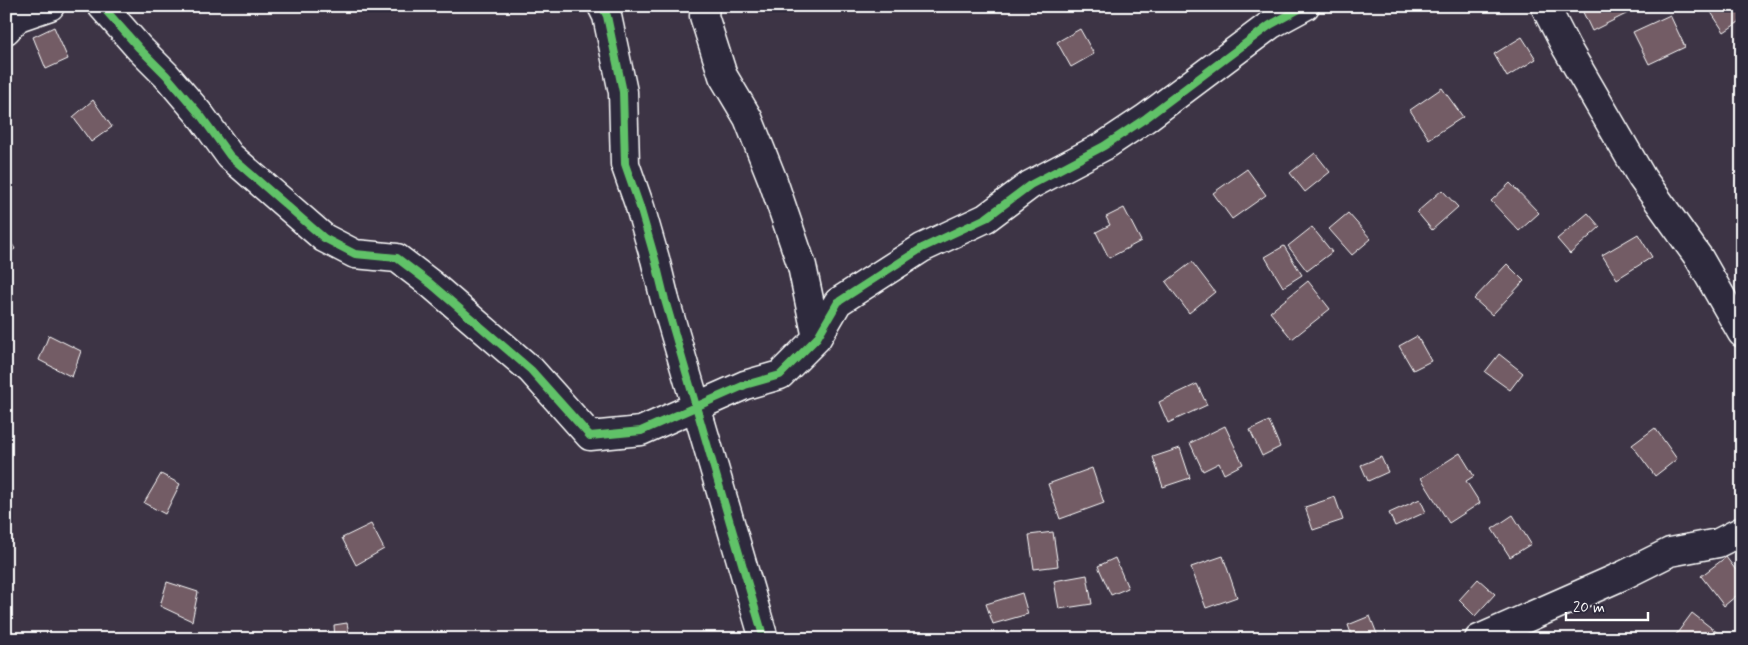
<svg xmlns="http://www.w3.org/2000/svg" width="1748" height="645" font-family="Mynerve,sans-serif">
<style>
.building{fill:#735b65;stroke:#fff}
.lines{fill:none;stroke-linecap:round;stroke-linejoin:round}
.minor-casing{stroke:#fff;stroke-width:31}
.minor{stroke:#2f2a3d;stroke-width:28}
.cycleway-casing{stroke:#2f2a3d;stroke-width:11}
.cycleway{stroke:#61c268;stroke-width:8}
</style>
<rect width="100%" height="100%" fill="#3d3445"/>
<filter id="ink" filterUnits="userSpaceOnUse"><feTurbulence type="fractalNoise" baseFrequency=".02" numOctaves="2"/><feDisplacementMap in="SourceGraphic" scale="10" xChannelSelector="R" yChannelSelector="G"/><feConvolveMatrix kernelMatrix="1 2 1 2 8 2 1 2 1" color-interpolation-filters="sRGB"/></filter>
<g filter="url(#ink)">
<path class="building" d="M1580,6H1635L1636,9L1592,31Z
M1707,6H1742V20L1724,32Z
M1670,15L1685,47L1649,64L1633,32Z
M54,27L68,59L46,69L33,37Z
M1080,29L1094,54L1071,67L1057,42Z
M1522,37L1536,59L1507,77L1494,54Z
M1442,88L1463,117L1429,139L1410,110Z
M93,100L112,127L91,142L73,117Z
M1315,153L1330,172L1305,192L1290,173Z
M1247,169L1266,195L1232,219L1213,193Z
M1510,183L1539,213L1519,231L1491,201Z
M1442,190L1458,207L1432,230L1417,212Z
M1124,208L1141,241L1109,258L1096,232L1110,225L1106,217Z
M1348,213L1371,239L1352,255L1329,229Z
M1588,213L1600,227L1570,254L1557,239Z
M1312,227L1332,252L1307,271L1288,246Z
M6,233L15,249L6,254Z
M1638,234L1652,257L1617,279L1602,255Z
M1284,246L1302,275L1283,287L1265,257Z
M1192,262L1215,292L1189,313L1166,282Z
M1507,264L1524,281L1492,315L1474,299Z
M1308,281L1330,309L1292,339L1270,312Z
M49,335L81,351L72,377L39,360Z
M1417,336L1431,361L1413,370L1399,346Z
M1499,354L1523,373L1510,390L1485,372Z
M1197,384L1207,405L1168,423L1159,402Z
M1269,421L1280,447L1262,456L1250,430Z
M1225,426L1243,464L1224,474L1219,463L1203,471L1190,443Z
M1655,428L1677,459L1655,476L1632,445Z
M1180,448L1190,478L1163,487L1153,457Z
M1460,453L1474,476L1466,481L1480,503L1449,523L1421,478Z
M1381,457L1388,472L1368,481L1361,465Z
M1092,468L1104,503L1060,519L1048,484Z
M161,474L180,484L165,514L144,503Z
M1335,497L1343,520L1313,530L1305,507Z
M1420,499L1426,512L1395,526L1389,513Z
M1513,515L1531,544L1510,557L1492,529Z
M371,524L384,549L356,565L342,538Z
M1053,532L1058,566L1034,569L1029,535Z
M1223,556L1237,597L1206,608L1191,567Z
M1726,557L1742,578V591L1724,606L1701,576Z
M1115,558L1128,588L1111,595L1098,566Z
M1087,575L1092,604L1059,609L1054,581Z
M1478,579L1495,594L1475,616L1459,600Z
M167,582L198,592L192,621L160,606Z
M1022,593L1028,614L993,624L986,604Z
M1692,613L1723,637L1721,639H1678L1675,636Z
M1370,616L1379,639H1353L1348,625Z
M347,623L350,639H335L334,625Z"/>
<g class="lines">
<g class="minor-casing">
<path id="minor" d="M102,6L139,48L166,75L201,116L230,156L324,238L355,254L397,258L431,284L531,370L590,436L641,431L745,385L780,375L817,338L838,302L922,248L986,218L1030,185L1104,146L1146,118L1270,25L1305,6
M602,6L607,16L623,92L625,164L640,207L655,259L665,300L764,639
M705,6L704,16L723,76L748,118L773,181L802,266L817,338
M1545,6L1566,47L1642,178L1699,258L1742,333
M6,30L18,17L50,6
M1479,639L1624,575L1670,552L1718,543L1742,531"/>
</g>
<use href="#minor" class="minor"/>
<g class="cycleway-casing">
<path id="cycleway" d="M102,6L139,48L166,75L201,116L230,156L324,238L355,254L397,258L431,284L531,370L590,436L641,431L745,385L780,375L817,338L838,302L922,248L986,218L1030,185L1104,146L1146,118L1270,25L1305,6
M602,6L607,16L623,92L625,164L640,207L655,259L665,300L764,639"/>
</g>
<use href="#cycleway" class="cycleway"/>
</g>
</g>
<rect width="1748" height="645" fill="none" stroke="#2f2a3d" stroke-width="25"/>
<rect x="12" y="12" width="1723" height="620" fill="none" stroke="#fff" stroke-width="2" filter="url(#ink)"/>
<path d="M1566 612v8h82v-8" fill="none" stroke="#ffffff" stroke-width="2.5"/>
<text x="1573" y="612" font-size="15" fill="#ffffff" stroke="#2f2a3d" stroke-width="4" paint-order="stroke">20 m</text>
</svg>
